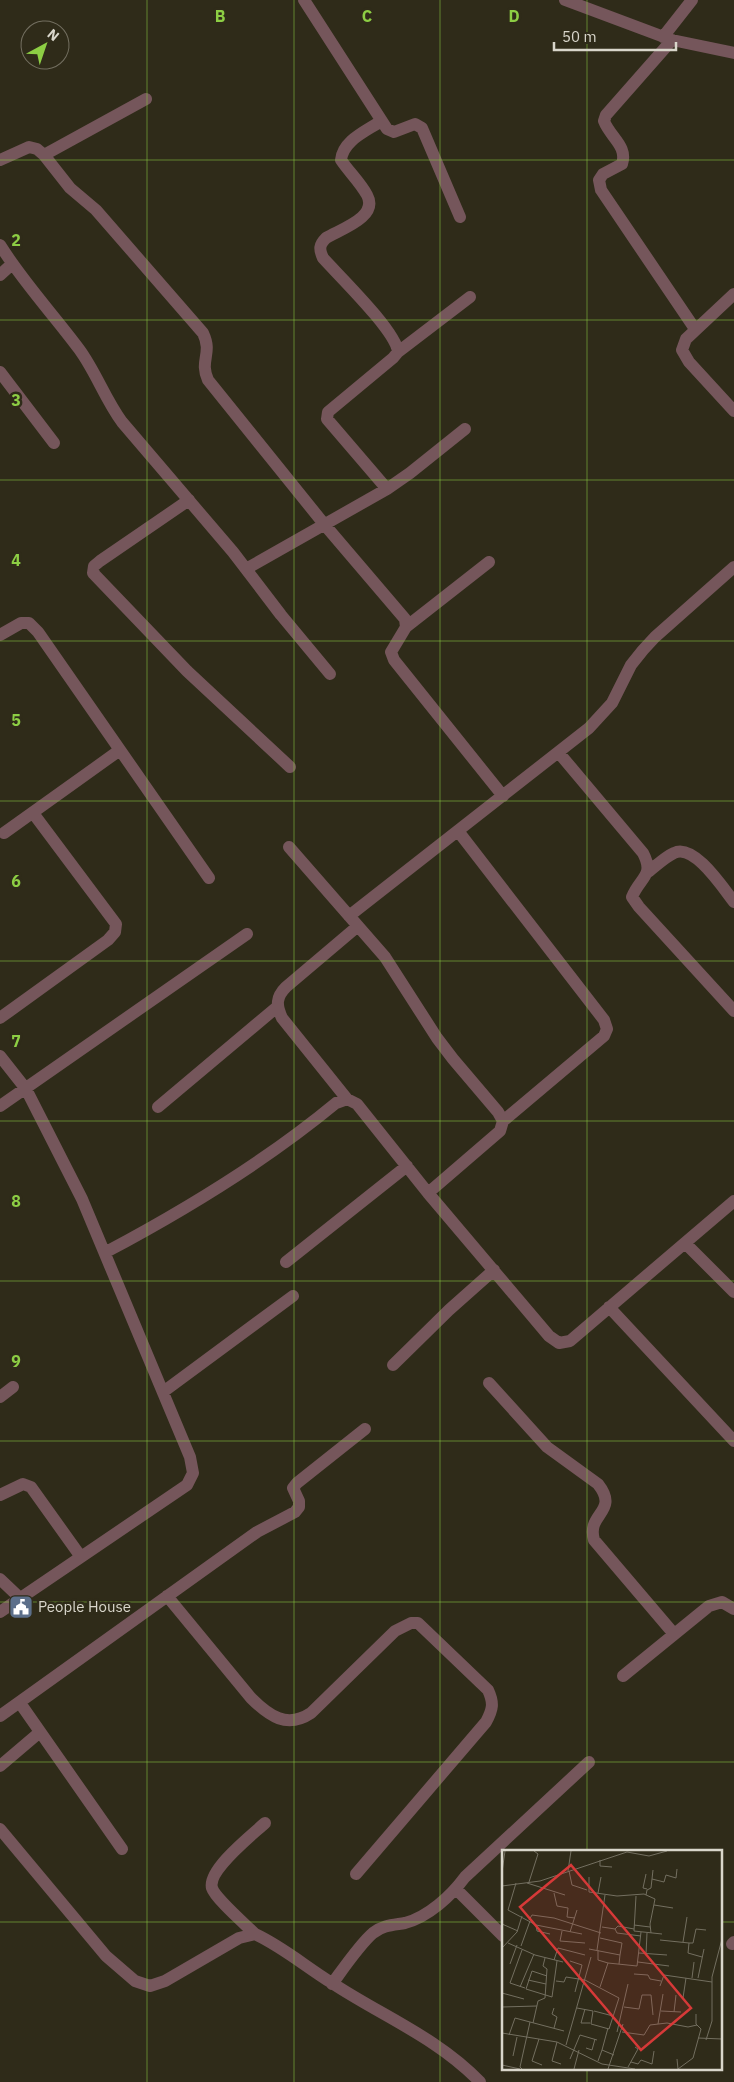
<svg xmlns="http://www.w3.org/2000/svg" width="734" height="2082" font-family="'IBM Plex Sans',sans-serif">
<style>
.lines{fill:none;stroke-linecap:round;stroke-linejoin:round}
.street{stroke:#75565b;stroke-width:12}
.grid{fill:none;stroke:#8dce44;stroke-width:1;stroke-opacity:0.55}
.labels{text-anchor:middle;stroke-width:5;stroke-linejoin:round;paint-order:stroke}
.poi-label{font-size:15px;fill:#d9d6cb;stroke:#2f2b19;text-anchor:start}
.inset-road{fill:none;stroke:#736f60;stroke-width:1}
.view{fill:#d63938;fill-opacity:0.15;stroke:#d63938;stroke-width:2.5}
.inset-edge{fill:none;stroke:#d9d6cb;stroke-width:2.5}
.grid-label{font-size:16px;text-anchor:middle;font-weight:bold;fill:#8dce44;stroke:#2f2b19;stroke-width:5;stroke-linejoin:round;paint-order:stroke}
</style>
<rect width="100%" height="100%" fill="#2f2b19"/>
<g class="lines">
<path class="street" d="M304,0L387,129L394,132L415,124L422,128L460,217
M565,0L672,40L734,53
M663,37L692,0
M672,40L606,115L604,121C610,137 628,146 622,164L603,174L599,180L601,190L695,329
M381,121C367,131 343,140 341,160C349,172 360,182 367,195C379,217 341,229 326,238C319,245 319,249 323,258C340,277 396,331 398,352L393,358L328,412L327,419L387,489
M44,155L146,99
M0,160L29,147L37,149L44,155L70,188L96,210L203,333C213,354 199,360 208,380L324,524L405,619L406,627L391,652L394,660L503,796
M0,245C23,282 53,314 79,349C96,372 105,399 122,422L233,552L281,615L330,674
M0,275L12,264
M734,294L686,339L682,350L689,362L734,411
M398,352L470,297
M0,372L54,443
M189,500L100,561L94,566L93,573L187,671L290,767
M246,569L387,489L410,473L465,429
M406,627L489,562
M0,635L21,623H29L38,632L209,878
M559,753L643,853C655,876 640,877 632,897L639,907L734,1011
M458,831L604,1020L607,1029L604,1036L503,1121
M4,833L120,750
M289,847L385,957L437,1038L453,1059L498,1112L503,1121L500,1131L428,1193
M648,872C656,866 665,857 674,853C694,843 723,888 734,902
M349,916L589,728L612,703L631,665L643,650L655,637L734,567
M0,1018L108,940L115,932L116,924L33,813
M0,1056L26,1089L82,1199L190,1457L193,1473L187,1485L0,1612
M347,1099L282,1018C276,1005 276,997 286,987L358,926
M0,1106L247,934
M158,1107L277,1007
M685,1243L734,1292
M106,1252C187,1209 266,1161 336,1103L347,1099L357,1104L428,1193L549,1336L559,1343L570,1341L734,1201
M286,1262L407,1166
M609,1307L734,1441
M393,1365L449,1310L494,1270
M489,1383L547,1447L598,1484C620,1512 586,1513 594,1540L674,1634
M163,1392L293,1296
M0,1397L13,1387
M0,1495L23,1484L31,1487L81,1557
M0,1579L20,1598
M167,1596L251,1698C269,1716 287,1729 311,1713L395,1631L411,1623H418L488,1690C494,1703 493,1709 486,1722L356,1874
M623,1676L709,1606L722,1602L734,1609
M20,1703L122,1849
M0,1716L257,1532L295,1512L299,1507V1501L293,1488L297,1483L365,1429
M0,1766L40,1732
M0,1829L106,1956L135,1981L150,1986L165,1981L239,1938L255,1934C283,1947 306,1967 332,1983C382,2016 438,2038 480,2082
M456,1889L503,1936
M255,1934C246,1925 215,1898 212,1888C207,1870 252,1835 265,1823
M732,1944L734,1942
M332,1984C343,1969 360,1944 373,1933C383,1925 394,1925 405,1923C428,1917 451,1896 465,1877L589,1762"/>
</g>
<path class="grid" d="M147,0V2082M294,0V2082M440,0V2082M587,0V1851M0,160H734M0,320H734M0,480H734M0,641H734M0,801H734M0,961H734M0,1121H734M0,1281H734M0,1441H734M0,1602H734M0,1762H734M0,1922H503M720,1922H734M587,2068V2082"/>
<defs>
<g id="civic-square" transform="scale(1.25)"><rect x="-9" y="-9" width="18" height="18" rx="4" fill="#5c6f8a" stroke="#2f2b19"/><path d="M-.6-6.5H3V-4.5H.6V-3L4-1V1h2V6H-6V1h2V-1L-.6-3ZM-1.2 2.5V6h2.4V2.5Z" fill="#fff"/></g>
</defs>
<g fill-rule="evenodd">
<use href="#civic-square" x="21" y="1607"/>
</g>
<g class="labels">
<g class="poi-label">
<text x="38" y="1612">People House</text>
</g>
</g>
<g transform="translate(502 1850)">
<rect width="220" height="220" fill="#2f2b19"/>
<path class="inset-road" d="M98,10V16L110,17M66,21L69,1M67,21L70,35L85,40M0,22L3,1M144,24L141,38L145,39M87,27V42L115,46L142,44L153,49L148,74L149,83M150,29L162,32L164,25L174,28L175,19M27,32L36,4L32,1M14,33L6,60L34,75L80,84M25,33L63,45M0,36L38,31L125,2L147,6L165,1M52,43L55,56L66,58L65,67L73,68M96,43L99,27M144,45L145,40L149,38L151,20M134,46L132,81L160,84M152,55L171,58M27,70L30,65L52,68L99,83M0,74L16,81M34,75L35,81L48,84M132,75L148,77M100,77L113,79L115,83L139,86M113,79L116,76L132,79M60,81L58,91L83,93M68,82L75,60M98,88L120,93L118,105M158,90L187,93L186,103L200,107M181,92L185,67M6,93L33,105L61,112M187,93H191L194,79L204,80M19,96L28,71M0,98L15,82L20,66M87,99L118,105L117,114M20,100L8,133L23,138M95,100L103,45M96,100V110L106,113M137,103L165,105M144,104L145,83M52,110L56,98L83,105M68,111L80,115L73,142M136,112L167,116M8,114L15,95M132,124L146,125L148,129L159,131M45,126L30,121L24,139L50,147L55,111M190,128L192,112M196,128L202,99M26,130L44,134M54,131L62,132L64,127L83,130L117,148L107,179L89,174L91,161L75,158M158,136L162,125L210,132M18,137L32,104M98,137L106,113L135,116L139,82M0,143L22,149M181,148L184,128M0,157L35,156M122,157L137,159L140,145H149L151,165M83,159L79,173H88M92,161L111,166M159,161L179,162M172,162L174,145M31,173L36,151L43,148L45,119L41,116L43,108M156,174L161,144M52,178L55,167L50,164L52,158M115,182L126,134M120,182L142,185L148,175L165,173L186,177L195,175M0,183L55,192L100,214L133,219M7,185L13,168L62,181M196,188L220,189M37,189L30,211L40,215M204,190L210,171V127L220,89M55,192L50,211L59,214M64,195L89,107M84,198L90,200L93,189M100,200L106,178M11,206L15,187M68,209L78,185L95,190M175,209L176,219L191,208L199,179L194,174V164M96,211L100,200L112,205M129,212L136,214L139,210L150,214L152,201M0,215L18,219M126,217L136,199L133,197M20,219L18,217L28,172M72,219L77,200M106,219L121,174"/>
<path class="view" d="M69,15L189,158L139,200L18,57Z"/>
<rect width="220" height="220" class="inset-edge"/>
</g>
<g class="grid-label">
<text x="220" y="22">B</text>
<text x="367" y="22">C</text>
<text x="514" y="22">D</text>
<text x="16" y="246">2</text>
<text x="16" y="406">3</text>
<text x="16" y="566">4</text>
<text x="16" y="726">5</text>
<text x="16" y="887">6</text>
<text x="16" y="1047">7</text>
<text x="16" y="1207">8</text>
<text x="16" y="1367">9</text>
</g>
<g transform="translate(45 45) rotate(40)"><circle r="24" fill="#2f2b19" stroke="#736f60"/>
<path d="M0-4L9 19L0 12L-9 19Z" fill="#8dce44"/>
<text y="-8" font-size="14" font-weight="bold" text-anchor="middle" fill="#d9d6cb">N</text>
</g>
<path d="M554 42v8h122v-8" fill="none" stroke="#d9d6cb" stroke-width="2.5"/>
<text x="562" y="42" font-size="15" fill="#d9d6cb" stroke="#2f2b19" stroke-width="4" paint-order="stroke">50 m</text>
</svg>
